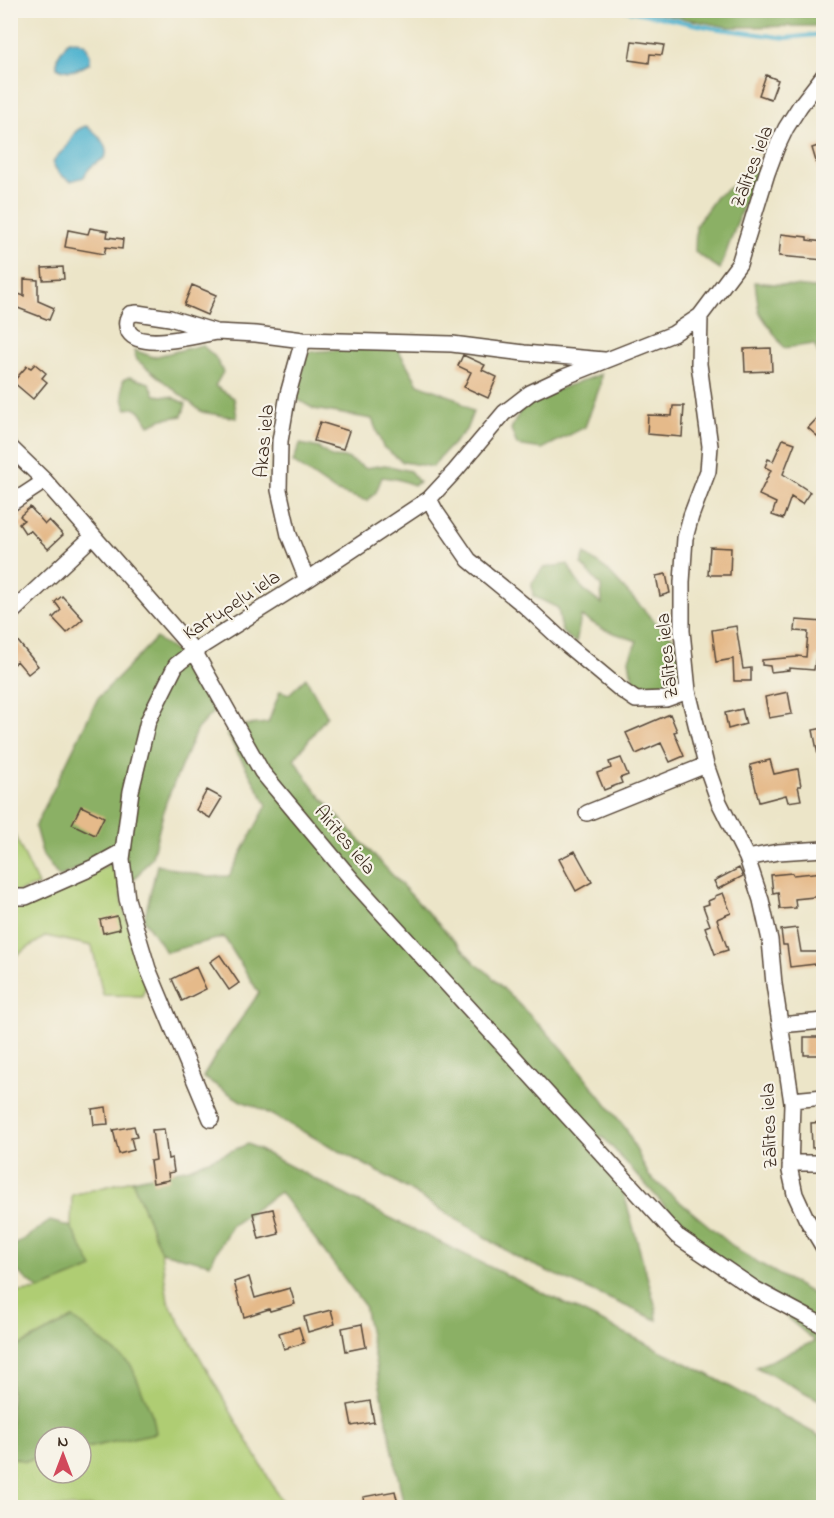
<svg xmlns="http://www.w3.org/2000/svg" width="834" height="1518" font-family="'Indie Flower',sans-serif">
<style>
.green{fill:#afcd73;stroke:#757c48;stroke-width:1.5}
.forest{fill:#8bb065;stroke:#636d42;stroke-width:1.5}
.water{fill:#50b3cf;stroke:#466e76;stroke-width:1.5}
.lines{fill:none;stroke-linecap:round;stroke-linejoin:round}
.stream{stroke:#50b3cf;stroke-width:4}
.building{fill:#e5ba8a}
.minor-casing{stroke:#564638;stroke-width:18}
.minor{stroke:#fff;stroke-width:15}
.labels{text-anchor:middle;stroke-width:4.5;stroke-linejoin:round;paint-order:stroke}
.street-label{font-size:20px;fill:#3b2a1e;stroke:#f7f3e8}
</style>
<rect width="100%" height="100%" fill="#f7f3e8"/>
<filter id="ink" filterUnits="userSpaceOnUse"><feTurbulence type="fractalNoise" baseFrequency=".0167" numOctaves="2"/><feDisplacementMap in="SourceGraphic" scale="12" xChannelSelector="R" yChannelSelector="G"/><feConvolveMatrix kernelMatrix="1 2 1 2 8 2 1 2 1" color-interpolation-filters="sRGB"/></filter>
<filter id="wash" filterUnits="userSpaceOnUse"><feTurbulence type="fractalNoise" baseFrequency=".008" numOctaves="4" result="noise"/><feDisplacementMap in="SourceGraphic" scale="24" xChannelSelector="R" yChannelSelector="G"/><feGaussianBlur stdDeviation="1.35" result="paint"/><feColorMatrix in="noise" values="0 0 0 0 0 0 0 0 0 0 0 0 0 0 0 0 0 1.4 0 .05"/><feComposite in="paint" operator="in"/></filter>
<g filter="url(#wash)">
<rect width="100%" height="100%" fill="#ece5c8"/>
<path class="green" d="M10,825L38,885L11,894H10Z
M117,861L122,903L146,986L142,996L103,995L92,946L46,936L11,959L10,917L15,908Z
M132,1180L161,1252L168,1301L285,1507H11V1457L25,1461L45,1457V1473H81V1449L155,1433L73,1318L11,1350V1293L39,1290L92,1268L71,1227L72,1195Z"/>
<path class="forest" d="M645,11H823V26L728,27Z
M750,164L757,168L720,269L695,252L696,225L716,197L738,182Z
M755,282L823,289V363L814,344L784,348L759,312Z
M202,345L215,357L223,372L215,386L234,398L237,418L202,412L137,360L134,350L153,357Z
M396,346L418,384L455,398L473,412L466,430L440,457L433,467L403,462L383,447L372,419L314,409L293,397L308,352Z
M601,374L600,386L585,427L542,449L517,445L511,429L521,409L551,392Z
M129,377L149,383L155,395L172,397L186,404L182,416L163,419L149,425L141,412L134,408L126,409C122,397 122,392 123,380Z
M300,444L319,448L331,457L347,458L365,468L385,465L410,471L419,482L414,485L397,479L382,477L376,492L367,501L335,491L293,462Z
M585,554L606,569L656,623L678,642L683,686L638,694L631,671L629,659L637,641L603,629L581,616L576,643L562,632L558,608L533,596L532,583L543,568L568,564C576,583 585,593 602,604L601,586L581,564Z
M156,638L196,666L214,711L197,729L166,802L152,857L133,881L101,858L59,877L43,856L35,827L98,698Z
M306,678L327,716L294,759L316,791L351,831L476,964L487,972L563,1049L626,1129L649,1176L740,1252L823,1300V1402L756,1367L815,1341L790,1320L757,1286L699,1244L602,1136L590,1139L622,1187L656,1308L657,1320L520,1259L390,1178L257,1107L241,1101L203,1077L216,1055L259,993L224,937L166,952L144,920L157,865L208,877L229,876L267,805L227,734L237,726L268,723L280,691L289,694Z
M248,1144L372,1209L700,1370L823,1438V1507H404L364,1305L280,1192L231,1226L210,1264L161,1252L132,1180L189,1168Z
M50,1221L71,1227L93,1268L39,1290L11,1266V1248Z
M73,1318L131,1365L153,1417L156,1433L81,1449V1437H45V1457L24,1461L11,1457V1350Z"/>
<path class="water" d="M68,41H77L86,45L90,56V63C78,70 70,74 57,67V58Z
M86,126C94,131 99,135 103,143C113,161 98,159 89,169C87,171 85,174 84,177L71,181C61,177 56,172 53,163C57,153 65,151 69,143C74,134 74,130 86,126Z"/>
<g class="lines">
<path class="stream" d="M625,10L713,28L786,38L824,34"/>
</g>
<g id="blocks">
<path class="building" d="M632,41L664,45L662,55L650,54L649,63L629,60Z
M766,75L778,80L771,99L759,95Z
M824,144V178H821L812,148Z
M90,228L108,231L107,237L123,239L122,249L106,247L104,254L65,247L68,230L88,234Z
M781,234L807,237V240L824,242V260L779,256Z
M63,267L64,279L43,280L42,268Z
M24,279L38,280V301L54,308L49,320L10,305V291L24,296Z
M192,285L216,295L207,315L184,305Z
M771,348L772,371L745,372L744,349Z
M463,355L485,365L482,370L497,377L488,398L464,387L471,372L458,366Z
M35,364L46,373L42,378L47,382L33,399L13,382L27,366L31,368Z
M673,406H684L682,437L647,434L648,415L672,416Z
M824,411V442L808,428Z
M320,422L349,431L343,449L314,441Z
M783,439L795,443L783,474L810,492L802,504L791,497L783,519L772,515L776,503L759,495L771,470L765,467L768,459L773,461Z
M30,507L45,524L49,520L63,535L48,549L30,530L25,533L19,524L24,520L20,516Z
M710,547L731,548L730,575H708Z
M666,574L670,593L660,596L656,576Z
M62,596L83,619L67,633L53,618L61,610L55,602Z
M796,620L824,622V657L816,656L814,670L789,668V670L771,672L770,666L762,665V660L797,657V656L806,657L808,632L795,631Z
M736,626L743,669L751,668V681H734L733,659L716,662L712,630Z
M16,639L38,666L28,674L17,661L10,667V643Z
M788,692L792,714L769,718L765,697Z
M742,709L746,724L728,729L725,713Z
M670,714L677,731L674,732L684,756L670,762L661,743L636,754L626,733Z
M824,728V760H819L813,730Z
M621,758L628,775L620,778L622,783L604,790L597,773L611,768L609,762Z
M770,760L774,774L798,769L801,786H798L801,800L788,802L786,795L759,802L750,765Z
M207,790L222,798L210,818L196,810Z
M81,806L104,817L95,835L72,824Z
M575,851L592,882L576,891L559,859Z
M739,868L743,876L718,889L714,881Z
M824,872V896L795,899L796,908L780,909L778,892L773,893L771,875L792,873L793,875Z
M723,893L731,913L717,919L728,950L715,954L705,927L710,925L703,906L709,904L708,901L715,898V896Z
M117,916L120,929L103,933L100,920Z
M797,928L801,952H824V963L790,967L787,945H783L781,930Z
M220,955L239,983L229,990L210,962Z
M196,967L206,989L182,1001L172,979Z
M804,1037H822V1055H804Z
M106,1107L108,1124L94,1125L92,1109Z
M824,1122V1147L812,1148L811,1123Z
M134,1126L137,1137L131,1138L134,1150L119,1154L113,1130Z
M164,1129L168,1159L172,1158L174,1172L168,1173L169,1180L153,1183L150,1161L156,1160L152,1130Z
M273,1209L279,1234L259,1239L253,1213Z
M249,1277L255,1298L290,1288L295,1304L270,1311L269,1309L244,1317L234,1282Z
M331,1310L335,1324L308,1332L304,1317Z
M362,1324L366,1347L346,1351L342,1328Z
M299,1327L304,1343L284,1349L279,1333Z
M370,1401L374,1422L352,1426L348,1405Z
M395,1491L398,1504L390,1506V1508H365L363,1497Z"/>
</g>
</g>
<g filter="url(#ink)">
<use href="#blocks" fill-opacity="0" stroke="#564638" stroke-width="1.5"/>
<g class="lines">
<g class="minor-casing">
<path id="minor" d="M700,316L699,364L710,446L708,471L691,516L685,538L682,582V631L688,691L706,765L719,802L747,858L761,900L770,940L774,984L792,1103L790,1171L795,1194L806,1218L824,1248
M216,332C197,335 141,351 129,332C125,325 126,320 130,314L137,313L170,318L216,332L256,334L303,340L452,344L524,353L604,360
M303,340L288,394L280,441L279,490L289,535L307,580
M10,447L45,481L194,651L262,772L353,881L677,1236L755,1289L824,1326
M429,499L436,512L469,560L525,606L566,644L620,689L636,700L666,699L688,691
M10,504L45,481
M10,614L93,536
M587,813L706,765
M747,858L778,852L824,849
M10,897H26L94,867L123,851
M780,1025L824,1021
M792,1100L824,1097
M211,1119L148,969L127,899L122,859L131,791L148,721L176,665L194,651L307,580L429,499L455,471L504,413L530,393L564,377L673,334L700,316L739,264L767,173L776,149L786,128L800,106L824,75
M790,1163H824"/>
</g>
<use href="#minor" class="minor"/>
</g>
</g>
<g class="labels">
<g class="street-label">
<text transform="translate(751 166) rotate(-69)" y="7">Zālītes iela</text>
<text transform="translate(263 441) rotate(-85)" y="7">Akas iela</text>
<text transform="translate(231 604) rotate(-33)" y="7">Kartupeļu iela</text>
<text transform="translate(666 656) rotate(-96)" y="7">Zālītes iela</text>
<text transform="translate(346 839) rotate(50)" y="7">Airītes iela</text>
<text transform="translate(768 1126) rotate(-92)" y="7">Zālītes iela</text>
</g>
</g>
<rect width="834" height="1518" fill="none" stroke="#f7f3e8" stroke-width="36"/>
<g transform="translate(63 1455)"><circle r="28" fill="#f7f3e8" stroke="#aca397" stroke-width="1.5"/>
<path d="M0-4.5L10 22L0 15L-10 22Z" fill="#d1495b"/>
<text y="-9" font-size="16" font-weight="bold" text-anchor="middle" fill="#3b2a1e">N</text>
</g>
</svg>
